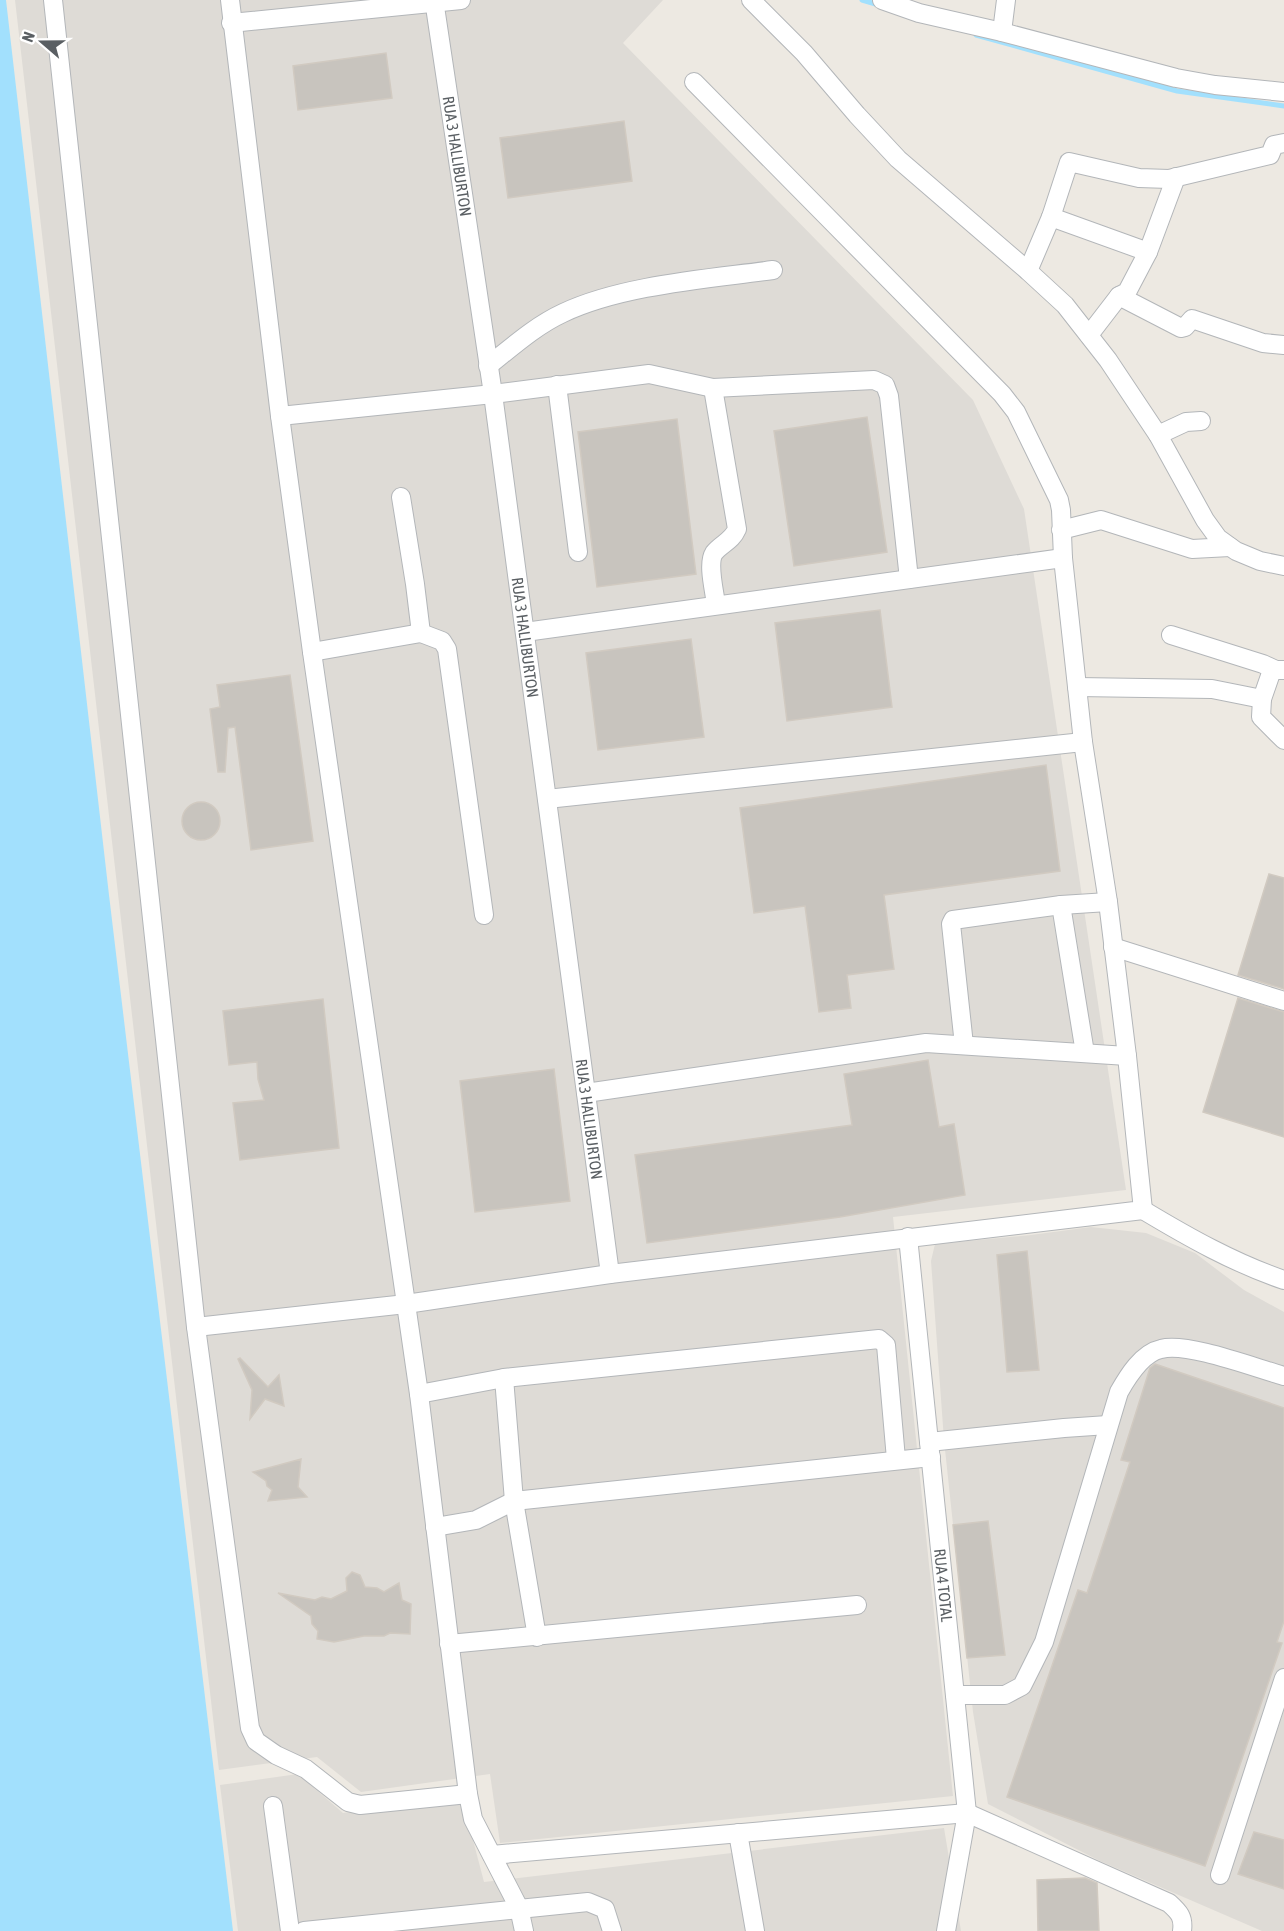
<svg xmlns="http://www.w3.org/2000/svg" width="1284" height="1931" font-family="'Asap Condensed',sans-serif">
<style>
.industrial{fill:#dedbd6}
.water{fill:#a2e0fd}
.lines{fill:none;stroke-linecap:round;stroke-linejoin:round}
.stream{stroke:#a2e0fd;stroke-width:5}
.building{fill:#c8c4be;stroke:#d1cac1;stroke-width:1.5}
.minor-casing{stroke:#b3b6b9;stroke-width:20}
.minor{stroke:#fff;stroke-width:18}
.labels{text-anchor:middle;stroke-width:4.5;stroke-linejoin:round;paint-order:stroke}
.street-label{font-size:16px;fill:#5a5f63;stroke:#fff}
</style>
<rect width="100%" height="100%" fill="#ede9e2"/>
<path class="industrial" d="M15,0H663L623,43L973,400L1024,509L1126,1190L893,1217L953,1796L500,1843L490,1774L361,1792L317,1757L219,1770Z
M1091,1227L1146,1233L1195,1253L1244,1290L1284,1312V1931H1262L1100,1861L988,1804L973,1712L944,1440L931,1261L935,1244L1031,1235Z
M298,1774L343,1813L462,1798L484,1882L944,1828L961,1931H238L220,1785Z"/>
<path class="water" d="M0,0H6L109,895L233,1931H0Z"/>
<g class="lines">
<path class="stream" d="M862,0L879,5
M976,35L1177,91L1284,106"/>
</g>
<path class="building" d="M386,53L392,98L298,110L293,66Z
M624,121L632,181L508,198L500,138Z
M867,417L887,552L794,566L774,431Z
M677,419L696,574L597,587L578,432Z
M880,610L892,707L787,721L775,623Z
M691,639L704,737L598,750L586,653Z
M290,675L313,841L251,850L235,727L228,728L225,772H218L210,709L220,707L217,685Z
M1046,765L1060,871L884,895L894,969L847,975L851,1008L819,1012L805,906L754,913L740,808Z
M182 821a19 19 0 1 1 38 0a19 19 0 1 1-38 0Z
M1269,874L1284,878V989L1238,975Z
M1238,998L1284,1012V1137L1203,1112Z
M323,999L339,1148L240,1160L233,1103L264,1100L258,1079L257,1062L229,1065L223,1011Z
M928,1060L939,1127L954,1124L965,1195L840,1217L647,1243L635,1155L852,1125L844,1074Z
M554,1069L570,1201L475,1212L460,1081Z
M1027,1251L1039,1370L1007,1372L997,1255Z
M240,1358L268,1387L279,1375L284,1406L265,1399L250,1419L252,1390L238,1359Z
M1155,1364L1284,1408V1621L1277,1642L1282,1643L1205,1866L1007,1797L1078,1590L1087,1593L1130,1462L1121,1460L1150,1368Z
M301,1459L298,1487L307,1497L268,1501L272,1490L267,1486L266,1481L253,1472Z
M988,1521L1005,1655L967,1658L953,1525Z
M352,1572L360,1575L365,1587L377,1588L384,1592L399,1583L402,1600L411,1604L410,1634L390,1633L384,1636H364L334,1642L317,1639L318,1631L312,1624L311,1616L278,1593L315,1600L322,1597L331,1599L347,1591L346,1578Z
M1254,1832L1284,1840V1889L1238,1874Z
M1085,1878L1097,1883L1099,1931H1038L1037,1880Z"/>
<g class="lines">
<g class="minor-casing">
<g id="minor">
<path d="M53,0L196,1327L250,1728L256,1741L276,1755L306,1769L348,1802L360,1805L468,1794"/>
<path d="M230,0L280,416L312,652L419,1394L468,1794L473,1819L519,1908L524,1931"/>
<path id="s1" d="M434,0L493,394L610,1274"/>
<path d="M751,0L804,53L857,115L898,159L1028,271L1065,305L1108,360L1158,435L1205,520L1218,538L1236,551L1260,561L1284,566"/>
<path d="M882,0L919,13L1002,32L1176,78L1215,85L1284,92"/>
<path d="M231,23L461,0"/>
<path d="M1002,32L1006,0"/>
<path d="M1051,217L1148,252"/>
<path d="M1028,271L1051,217L1069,162L1139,178L1169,179L1270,155L1274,145L1284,143"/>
<path d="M1119,296L1181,328L1185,327L1192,319L1263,343L1284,345"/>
<path d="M1089,335L1119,296L1127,292L1148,252L1176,177"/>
<path d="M488,366C512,347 535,326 563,313C622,285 708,279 773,270"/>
<path d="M557,385L578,552"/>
<path d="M713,388L737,529C732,541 721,544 714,553C707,564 715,593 716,605"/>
<path d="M280,416L493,394L649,374L713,388L874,380L885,385L889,396L909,579"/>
<path d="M1158,435L1186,422L1201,421"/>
<path d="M401,497L415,584L421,633L442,641L447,649L484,915"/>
<path d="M1061,530L1101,520L1192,549L1230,547"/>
<path d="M525,632L1063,558"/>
<path d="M1171,635L1263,664L1276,670"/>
<path d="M312,652L421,633"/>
<path d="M1284,670H1276L1271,673L1262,699L1261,717L1284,740"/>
<path d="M1077,687L1212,689L1262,699"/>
<path d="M547,799L1083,742"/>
<path d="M1061,905L1085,1053"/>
<path d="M1113,947L1284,1001"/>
<path d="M964,1045L951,924L953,920L1061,905L1108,902"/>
<path d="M586,1093L926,1043L1127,1056"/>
<path d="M1143,1210C1188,1237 1234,1263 1284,1280"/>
<path id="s2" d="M908,1237L967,1813L946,1931"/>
<path d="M196,1327L406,1304L610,1274L1143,1210L1127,1056L1108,902L1083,742L1063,558L1061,510L1059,500L1016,412L1002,394L694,82"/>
<path d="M504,1378L514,1501L537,1637"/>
<path d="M419,1394L504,1378L879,1339L886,1345L896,1459"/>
<path d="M929,1442L1064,1428L1108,1425"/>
<path d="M435,1527L476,1520L514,1501L931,1457"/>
<path d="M449,1644L857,1605"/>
<path d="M955,1695H1005L1022,1686L1044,1642L1119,1392C1128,1376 1142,1353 1161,1349C1188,1342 1255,1368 1284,1376"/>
<path d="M273,1806L290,1931"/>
<path d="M738,1833L755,1931"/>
<path d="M492,1855L967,1813L1169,1903C1179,1912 1184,1917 1182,1931"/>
<path d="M1220,1875L1284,1678"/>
<path d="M304,1931L588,1902L605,1909L612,1931"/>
</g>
</g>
<use href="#minor" class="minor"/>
</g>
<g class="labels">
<g class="street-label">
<text dy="6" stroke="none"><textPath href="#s1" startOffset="158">RUA 3 HALLIBURTON</textPath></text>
<text dy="6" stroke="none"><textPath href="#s1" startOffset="644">RUA 3 HALLIBURTON</textPath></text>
<text dy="6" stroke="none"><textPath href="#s1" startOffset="1130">RUA 3 HALLIBURTON</textPath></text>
<text dy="6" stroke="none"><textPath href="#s2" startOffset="350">RUA 4 TOTAL</textPath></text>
</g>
</g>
<g transform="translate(42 42) rotate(290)" stroke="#ffffff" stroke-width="4.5" paint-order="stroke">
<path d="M0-4.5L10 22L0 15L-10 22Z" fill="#5a5f63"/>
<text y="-9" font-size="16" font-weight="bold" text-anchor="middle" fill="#5a5f63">N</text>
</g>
</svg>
